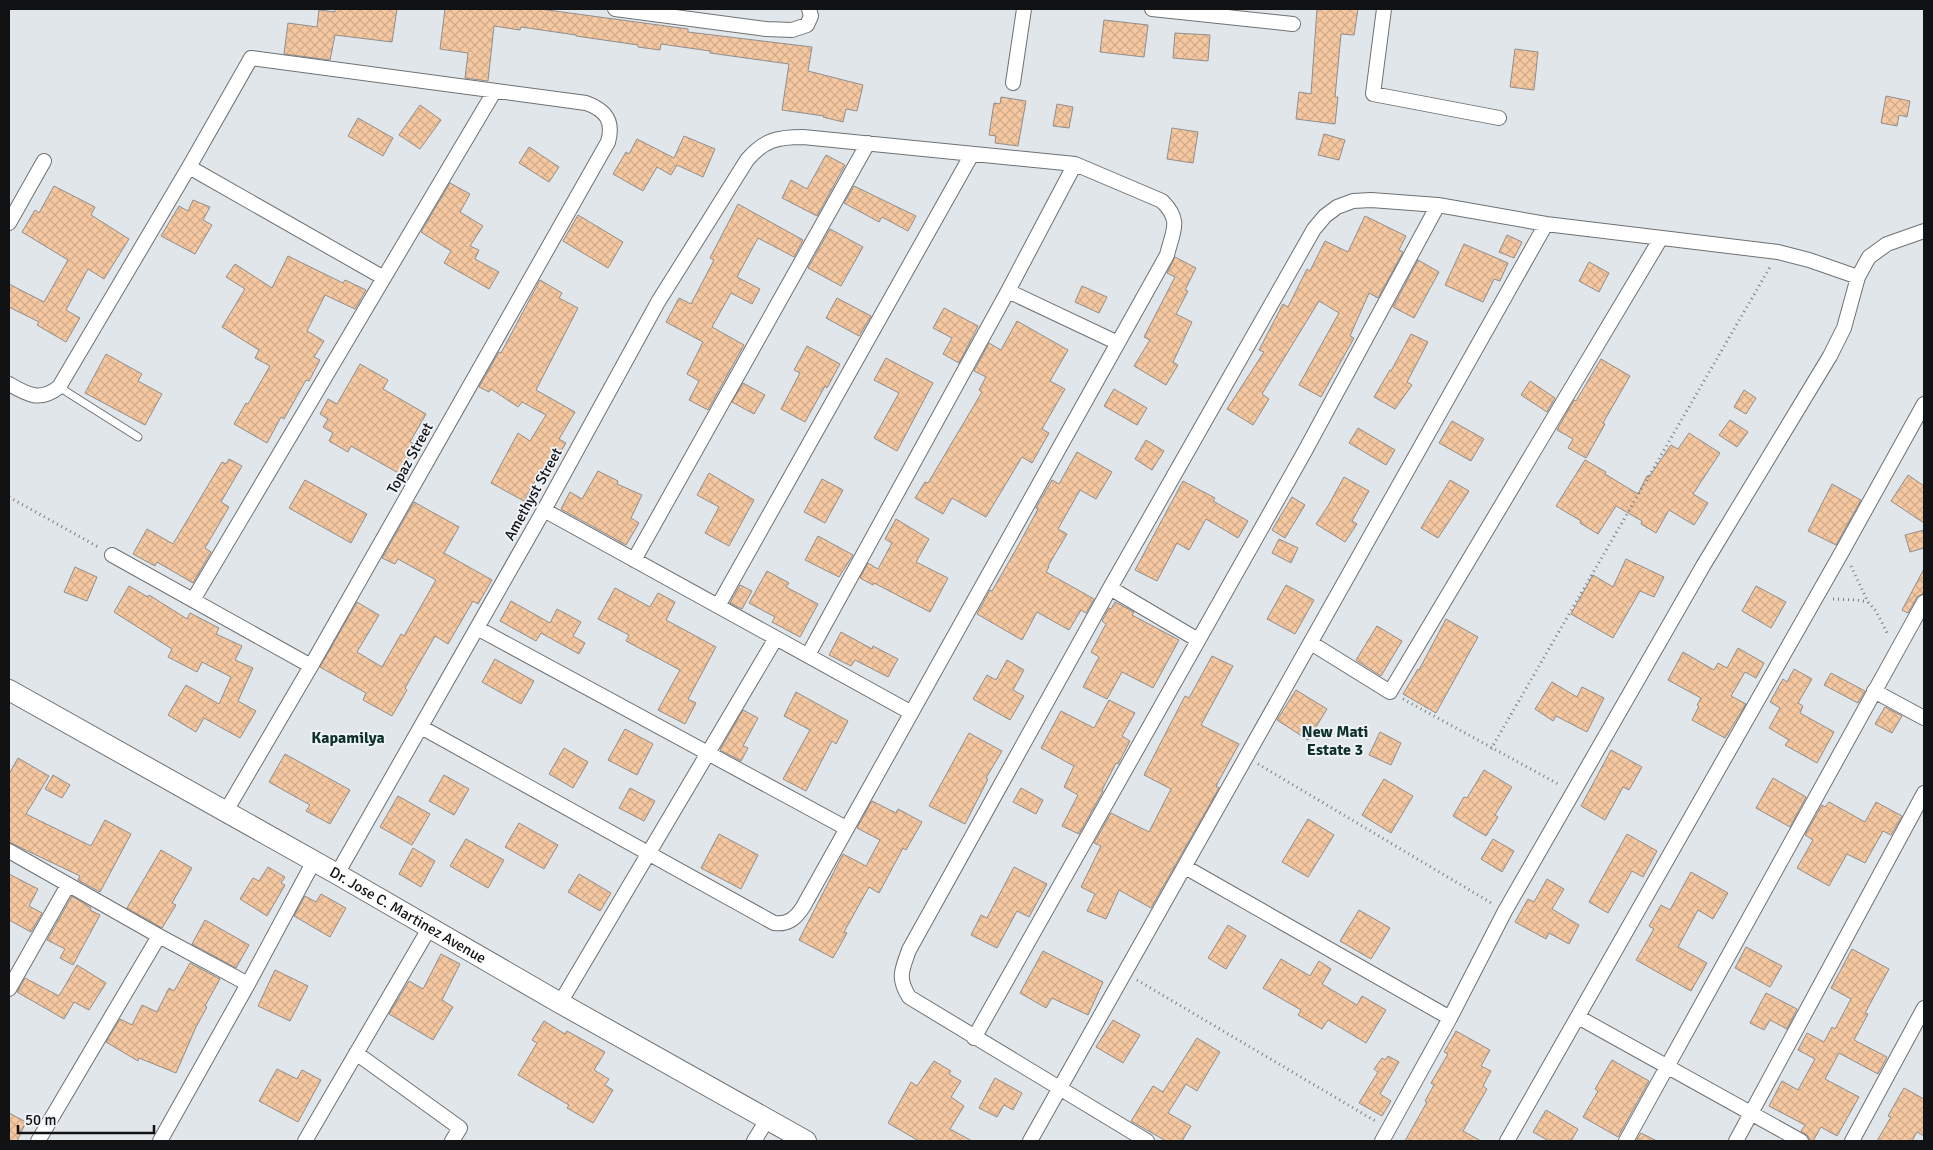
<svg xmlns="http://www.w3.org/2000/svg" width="1933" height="1150" font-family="Signika,sans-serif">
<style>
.building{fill:url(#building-cross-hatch);stroke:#928e8b}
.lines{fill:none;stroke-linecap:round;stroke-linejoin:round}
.lane-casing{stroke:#6d7174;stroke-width:9}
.street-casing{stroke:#6d7174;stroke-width:16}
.secondary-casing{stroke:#6d7174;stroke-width:22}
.path{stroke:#7a7d7f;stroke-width:3;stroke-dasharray:1 4;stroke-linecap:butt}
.lane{stroke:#fff;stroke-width:7}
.street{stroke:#fff;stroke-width:14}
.secondary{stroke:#fff;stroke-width:20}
.labels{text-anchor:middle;stroke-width:4;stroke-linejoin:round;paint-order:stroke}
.street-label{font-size:15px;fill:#111213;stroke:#eff3f7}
.neighbourhood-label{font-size:16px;font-weight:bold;fill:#0d302d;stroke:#eff3f7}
</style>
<defs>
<pattern id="building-cross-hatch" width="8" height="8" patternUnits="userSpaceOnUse" patternTransform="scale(1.25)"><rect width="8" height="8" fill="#f5c8a1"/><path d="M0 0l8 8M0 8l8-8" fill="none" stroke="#d1ab8a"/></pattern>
</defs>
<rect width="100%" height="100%" fill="#e1e6ea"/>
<path class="building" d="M335,9H397L392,42L335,35L330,60L284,54L288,23L317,27L319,10L335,12Z
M445,9H540L688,29V32L812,47L808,71L863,85L857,111L846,109L843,122L823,117L824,116L782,110L789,64L710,53V51L661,44L660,50L638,47V45L576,36V35L521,27L520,30L494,26L488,81L465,78L468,53L440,49Z
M1317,9H1358L1354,35L1341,34L1335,97H1338L1335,124L1296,119L1299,92L1311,94Z
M1104,20L1148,25L1144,57L1100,52Z
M1175,33L1210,35L1208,61L1173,58Z
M1515,49L1538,52L1534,90L1510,87Z
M1886,96L1910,101L1907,117L1899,115L1897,126L1881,123Z
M1001,97L1026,101L1018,146L995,143L996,136L989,135L994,103L1000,104Z
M1057,104L1073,107L1069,128L1053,126Z
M420,105L441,120L420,149L399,135Z
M358,118L393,138L383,156L348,136Z
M1172,128L1198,132L1193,163L1167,159Z
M1324,134L1345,140L1339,160L1318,155Z
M684,136L715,149L703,177L677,165L671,175L657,167L643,191L613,174L626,152L629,154L637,139L674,158Z
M529,147L559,167L549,182L519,163Z
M826,155L845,165L817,216L782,198L791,180L807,189Z
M450,183L470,194L460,212L483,226L470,246L479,250L475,259L499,272L489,289L444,263L451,251L421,232Z
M54,186L95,207L91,215L129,239L104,279L88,269L66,310L80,318L66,342L37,325L39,322L9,307V284L44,302L68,260L22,232L35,210L39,213Z
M854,186L916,216L908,231L882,217L879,222L844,203Z
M193,200L210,207L203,220L212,225L195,254L161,236L179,206L188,211Z
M738,204L803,240L794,257L758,238L737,277L760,289L752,304L731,293L712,327L744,345L708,410L689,400L699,381L687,374L703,342L666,322L679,298L691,304L714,260L710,258Z
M578,215L623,242L608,268L563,241Z
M1365,216L1406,236L1399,250L1403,252L1378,298L1369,293L1350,336L1354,338L1321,397L1299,385L1339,313L1319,301L1262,394L1269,399L1253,425L1227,409L1264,352L1259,350L1283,304L1288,307L1307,269L1310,271L1325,241L1348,252Z
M830,229L863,247L841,286L808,268Z
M1507,235L1522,242L1514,258L1499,252Z
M1464,244L1508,263L1500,281L1494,279L1483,302L1445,285Z
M288,256L343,283L345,280L366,290L355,309L325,295L307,331L324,341L314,357L320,360L309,381L306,380L284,419L281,417L267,443L234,424L246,403L248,404L270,366L255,358L259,350L222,327L245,289L226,277L235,264L272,288Z
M1175,257L1196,268L1185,290L1188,291L1176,314L1192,322L1173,362L1178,365L1166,385L1134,366L1150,340L1144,337L1175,277L1167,273Z
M1418,260L1439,272L1414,318L1393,307Z
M1589,262L1609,273L1599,292L1579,281Z
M540,280L562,293L559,298L578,308L536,390L575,412L559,439L566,443L548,472L542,469L524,501L491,483L518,433L530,441L546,415L522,402L518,407L491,389L489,392L479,387L499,352L501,353Z
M1082,286L1107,297L1099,313L1075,302Z
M837,298L871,316L859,336L826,318Z
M944,308L978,326L959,363L943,354L952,338L933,328Z
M1017,321L1068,350L1050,381L1065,389L1042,429L1049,433L1032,463L1022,457L986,517L952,498L943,514L915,498L925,482L928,483L982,392L979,390L986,377L974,371L989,343L1001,350Z
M1411,334L1428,342L1407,382L1412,385L1395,409L1374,397L1390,370L1391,371Z
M807,346L840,364L827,388L825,386L805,422L781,409L800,373L794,370Z
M106,354L142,374L138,381L162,394L145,425L85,393Z
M886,358L933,383L897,451L874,438L899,393L874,380Z
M1601,359L1630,376L1603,423L1605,424L1586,458L1568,448L1573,439L1557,430L1574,400L1576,401Z
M360,364L388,380L383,389L426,414L410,442L416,445L400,474L351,446L348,452L329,441L333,433L323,427L328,419L320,414L328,399L337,404Z
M1530,381L1555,398L1547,412L1521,395Z
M743,383L765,395L754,414L732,402Z
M1114,389L1147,408L1137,425L1104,406Z
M1744,390L1756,398L1746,414L1734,407Z
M1730,420L1748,432L1737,447L1719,435Z
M1452,421L1484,439L1471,461L1439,443Z
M1358,428L1395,450L1386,465L1349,443Z
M1689,433L1720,453L1693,494L1708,503L1694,525L1669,510L1656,533L1641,524L1642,521L1616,506L1598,534L1580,523L1581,521L1556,506L1585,460L1606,472L1605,474L1638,494L1647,476L1649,477L1671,445L1678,449Z
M1146,440L1164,451L1152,470L1135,459Z
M1077,452L1112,472L1096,499L1080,490L1058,529L1067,534L1048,566L1049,567L1046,572L1094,599L1086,613L1081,610L1069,630L1037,612L1022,640L977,614L990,590L992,591L1018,546L1038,509L1036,508L1052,480L1059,484Z
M229,459L242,466L221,502L229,507L205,548L211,552L193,583L157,562L155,566L133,554L147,529L173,544L222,462L226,464Z
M598,471L618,481L617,484L642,495L631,518L639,523L626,545L561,509L570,492L582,499Z
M709,473L754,500L729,546L705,533L719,507L697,495Z
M1908,475L1924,486V523L1891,501Z
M1344,477L1369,491L1352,521L1357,524L1345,542L1316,524L1328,506Z
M822,479L843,490L825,523L804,512Z
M305,480L367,514L351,543L289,508Z
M1450,480L1469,491L1438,538L1421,528Z
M1183,481L1215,498L1213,501L1248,521L1238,538L1206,519L1189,550L1177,543L1157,581L1135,570Z
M1832,484L1861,500L1836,545L1808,531Z
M1292,497L1305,505L1285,538L1272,530Z
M414,502L459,527L444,553L492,580L478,604L473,601L448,644L435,636L405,688L407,690L392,716L363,700L366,693L320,667L357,602L379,615L357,652L382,667L401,634L404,636L436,580L398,559L395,564L382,558Z
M896,519L929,539L916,562L948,578L930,612L874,583L873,585L860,578L868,563L878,569L892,543L885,539Z
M1924,530V548L1910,552L1905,535Z
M818,536L853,555L839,577L805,560Z
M1279,539L1298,548L1291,563L1272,553Z
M1626,559L1664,577L1654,597L1640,591L1613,638L1571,614L1593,575L1613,587Z
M75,567L97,577L87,601L64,592Z
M1924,569V593L1917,597L1908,613L1902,610Z
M767,571L789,583L786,587L818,604L800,637L772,622L775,617L749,603Z
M740,585L752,591L742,609L730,603Z
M1286,585L1314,600L1295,634L1267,619Z
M129,586L148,597L149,595L187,619L190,613L219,628L216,634L242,646L235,660L253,668L238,701L256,711L240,738L204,718L196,732L168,715L186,685L219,704L231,677L202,662L197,672L168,657L172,649L114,612Z
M1756,586L1786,602L1771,628L1742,611Z
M615,588L650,607L658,593L675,602L666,620L716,647L688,699L696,703L685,724L658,710L680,670L626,641L629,635L598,619Z
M511,601L550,623L557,609L581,622L573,636L585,643L579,654L541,633L536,641L500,621Z
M1115,602L1134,612L1132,615L1179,640L1153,688L1122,672L1107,699L1083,687L1099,657L1091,652L1106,624L1102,621L1109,608L1111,609Z
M1446,619L1478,637L1436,713L1403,694L1418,669L1419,670Z
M1377,626L1402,641L1381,676L1356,660Z
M841,632L872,649L873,646L898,659L888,677L855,660L851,666L829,655Z
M1738,648L1764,663L1756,678L1745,672L1731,696L1746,704L1725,738L1692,720L1699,706L1697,705L1701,698L1668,680L1683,652L1714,670L1718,663L1727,668Z
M1212,656L1233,666L1201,725L1239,744L1216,786L1219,788L1151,908L1119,890L1106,919L1087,911L1095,894L1081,887L1101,846L1094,843L1111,813L1149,832L1171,789L1144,775L1185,696L1189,698Z
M495,659L534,681L521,704L482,682Z
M1007,660L1024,670L1013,690L1024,696L1010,720L973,699L987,675L996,680Z
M1794,669L1812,679L1798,703L1803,706L1800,713L1834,732L1817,763L1785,745L1789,740L1769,728L1780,708L1770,702L1783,679L1787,682Z
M1831,673L1865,691L1858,703L1824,685Z
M1552,682L1577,697L1582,687L1604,698L1587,732L1556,716L1553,721L1535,709Z
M1296,690L1327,709L1308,740L1277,720Z
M796,692L848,721L836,744L832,741L806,791L783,779L810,730L784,716Z
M1109,700L1135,713L1122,736L1130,741L1118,764L1116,763L1102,790L1103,791L1079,834L1062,826L1078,795L1064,787L1074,766L1041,748L1061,711L1094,728Z
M1885,707L1902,716L1892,733L1875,724Z
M743,710L758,718L743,746L748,748L741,761L720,750Z
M625,729L653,744L637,775L608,760Z
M1380,732L1401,743L1391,765L1369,755Z
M969,733L1002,751L986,778L988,779L965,824L929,806Z
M564,748L588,762L573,788L549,774Z
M1611,750L1642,767L1629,790L1623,787L1605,820L1581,806Z
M285,754L350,790L330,824L306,811L310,805L269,782Z
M18,758L49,776L26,814L91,846L105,820L131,834L100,892L78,880L80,876L9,842V774Z
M1484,770L1512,787L1495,815L1498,817L1486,836L1453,816L1464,797L1467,798Z
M53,775L70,785L62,798L45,789Z
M444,775L469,789L454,815L429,801Z
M1773,778L1806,797L1790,827L1756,808Z
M1384,779L1413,796L1391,833L1362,815Z
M630,788L655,801L644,821L619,808Z
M1021,788L1043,800L1036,814L1013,802Z
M398,796L430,814L412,845L380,827Z
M872,801L896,813L898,809L922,822L906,850L903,848L879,893L869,887L844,932L847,933L833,958L799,940L843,854L866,866L880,840L857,828Z
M1829,802L1865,822L1876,802L1902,816L1891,835L1883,831L1865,863L1847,854L1829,886L1797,868L1813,840L1805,835L1822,805L1825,807Z
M1308,819L1334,835L1308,877L1282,862Z
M519,823L558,845L544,869L505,847Z
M719,834L758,855L741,889L701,868Z
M1627,834L1657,851L1643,877L1632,871L1608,913L1589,902Z
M466,839L504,860L488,888L450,866Z
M1493,839L1514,851L1502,872L1481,859Z
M413,848L435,861L421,887L399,874Z
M161,850L192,868L172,903L176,905L162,928L127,908Z
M268,867L285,877L281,883L285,885L267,916L240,899L253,878L259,881Z
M1014,867L1047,884L1029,917L1017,911L997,948L971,935L981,915L987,918Z
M1691,872L1728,893L1713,919L1698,910L1678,947L1707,963L1691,991L1636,960L1654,929L1649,926L1661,905L1670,910Z
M9,874L38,889L29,906L42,913L31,932L9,920Z
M579,874L611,893L600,911L568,892Z
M1547,879L1564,889L1552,909L1579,925L1569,944L1549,933L1546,939L1515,922L1528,899L1534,902Z
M321,894L346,908L330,937L294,916L305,896L316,902Z
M72,896L91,908L90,910L100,915L73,965L60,958L65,949L47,940Z
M1359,910L1390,928L1371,959L1340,941Z
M205,920L249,945L236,968L192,944Z
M1228,925L1246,936L1226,969L1208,958Z
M1746,947L1782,966L1770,987L1735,968Z
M1852,949L1889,969L1865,1013L1868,1014L1854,1040L1887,1057L1878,1074L1839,1053L1825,1079L1859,1097L1837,1136L1821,1127L1813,1141H1810L1808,1136L1801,1131L1805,1125L1769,1106L1782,1081L1798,1090L1815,1059L1798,1050L1807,1033L1824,1042L1832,1027L1835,1029L1851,999L1831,988Z
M1043,951L1103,982L1088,1015L1052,998L1046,1008L1020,993Z
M441,954L460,964L442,1000L453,1007L433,1040L389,1014L409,981L423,989Z
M1281,959L1310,976L1319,961L1331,969L1322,984L1357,1005L1362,996L1386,1010L1366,1043L1328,1020L1322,1029L1298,1015L1301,1010L1263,988Z
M190,963L220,979L205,1006L207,1007L196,1027L176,1073L139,1058L138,1061L106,1042L120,1019L132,1025L142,1005L157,1012L169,988L174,991Z
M77,965L106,983L89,1010L74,1002L64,1019L17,992L25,978L59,996Z
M275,970L308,986L290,1021L258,1006Z
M1766,993L1797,1009L1787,1029L1770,1020L1764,1030L1750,1023Z
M1113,1020L1140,1035L1123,1063L1096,1047Z
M544,1021L565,1034L567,1031L605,1052L594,1070L609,1079L605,1085L613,1090L593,1123L567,1108L569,1105L518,1075L537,1043L532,1040Z
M1456,1031L1490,1050L1481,1066L1491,1071L1483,1086L1487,1089L1463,1131L1481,1141H1405L1427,1102L1425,1101L1434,1085L1431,1083L1448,1054L1444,1052Z
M1197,1038L1220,1052L1197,1091L1186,1084L1168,1113L1191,1126L1182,1141H1166L1131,1121L1153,1086L1163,1092Z
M1388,1056L1399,1062L1380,1094L1391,1101L1382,1116L1359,1103L1378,1072L1374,1069L1382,1058L1385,1060Z
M1612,1060L1649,1081L1618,1137L1583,1117L1598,1091L1595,1089Z
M934,1061L951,1071L949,1074L961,1081L951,1097L964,1106L950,1129L972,1141H919L888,1123L911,1082L917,1086Z
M277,1069L297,1079L302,1070L321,1080L298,1122L259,1101Z
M995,1078L1022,1093L1013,1110L1004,1105L997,1117L979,1108Z
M1904,1088L1924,1099V1136L1917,1132L1912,1141H1877L1891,1117L1888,1116Z
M1546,1110L1578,1129L1571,1141H1549L1533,1132Z
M9,1113L26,1122L17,1141H9Z
M1641,1133L1657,1141H1636Z"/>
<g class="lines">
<g class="lane-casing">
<path id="lane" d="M59,387L138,437"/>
</g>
<g class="street-casing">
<path id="street" d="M615,9L766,29L792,30L807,25L811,16L809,9
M1152,9L1293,24
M1384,9L1373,94L1499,118
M1013,83L1024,9
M189,167L384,278
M9,223L44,161
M1008,291L1118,343
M9,384C28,395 40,402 59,387L189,167L251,58L586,103C606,110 614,121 608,142L311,666L226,811
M544,510L910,712
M112,555L311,666
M634,560L868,143
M1110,588L1198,640
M193,600L494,92
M718,606L972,154
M477,628L846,828
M1311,643L1390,692L1661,238
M808,655L1008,291L1075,164
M1874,691L1924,718
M9,851L159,936L248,984
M1185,867L1450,1018
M337,874L544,510L658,302L747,160C764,140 777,137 803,137L1075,164L1162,201C1182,221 1173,230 1167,255L803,907C796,918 788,925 774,923L421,727
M9,989L68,885
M560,1003L776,638
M1578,1017L1801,1141
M974,1038L1305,451L1438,205
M356,1053L460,1128L452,1141
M38,1141L159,936
M160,1141L248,984L314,861
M305,1141L430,927
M754,1141L767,1120
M1030,1141L1546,224
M1147,1141L909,997C897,977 902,970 909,950L1110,588L1314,229L1325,216L1337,207L1353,201L1371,200L1438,205L1546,224L1778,252L1809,260L1858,277
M1382,1141L1450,1018L1505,911L1703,566L1830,356L1844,328L1858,277L1869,257L1887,244L1924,231
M1507,1141L1843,550L1924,404
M1626,1141L1924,602
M1736,1141L1924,793
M1852,1141L1924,1008"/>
</g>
<g class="secondary-casing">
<g id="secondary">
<path id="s1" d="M9,690L337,874L560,1003L806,1141"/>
</g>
</g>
<path class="path" d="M9,497L100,548
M1851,566L1868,602L1876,611L1888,635
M1833,599L1857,600L1868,602
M1403,699L1560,785
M1491,749L1770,267
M1258,764L1493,904
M1137,980L1377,1122"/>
<use href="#lane" class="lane"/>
<use href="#street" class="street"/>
<use href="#secondary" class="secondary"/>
</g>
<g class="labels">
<g class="street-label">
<text transform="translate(410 458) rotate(-61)" y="5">Topaz Street</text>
<text transform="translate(533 494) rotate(-61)" y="5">Amethyst Street</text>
<text dy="5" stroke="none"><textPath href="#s1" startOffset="458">Dr. Jose C. Martinez Avenue</textPath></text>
</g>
<g class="neighbourhood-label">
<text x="1335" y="737">New Mati<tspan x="1335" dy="18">Estate 3</tspan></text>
<text x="348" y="743">Kapamilya</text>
</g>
</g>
<rect width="1933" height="1150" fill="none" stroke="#111213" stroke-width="20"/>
<path d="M18 1125v8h136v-8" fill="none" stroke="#111213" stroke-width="2.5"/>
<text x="25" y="1125" font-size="15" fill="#111213" stroke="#eff3f7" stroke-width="4" paint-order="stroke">50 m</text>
</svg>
